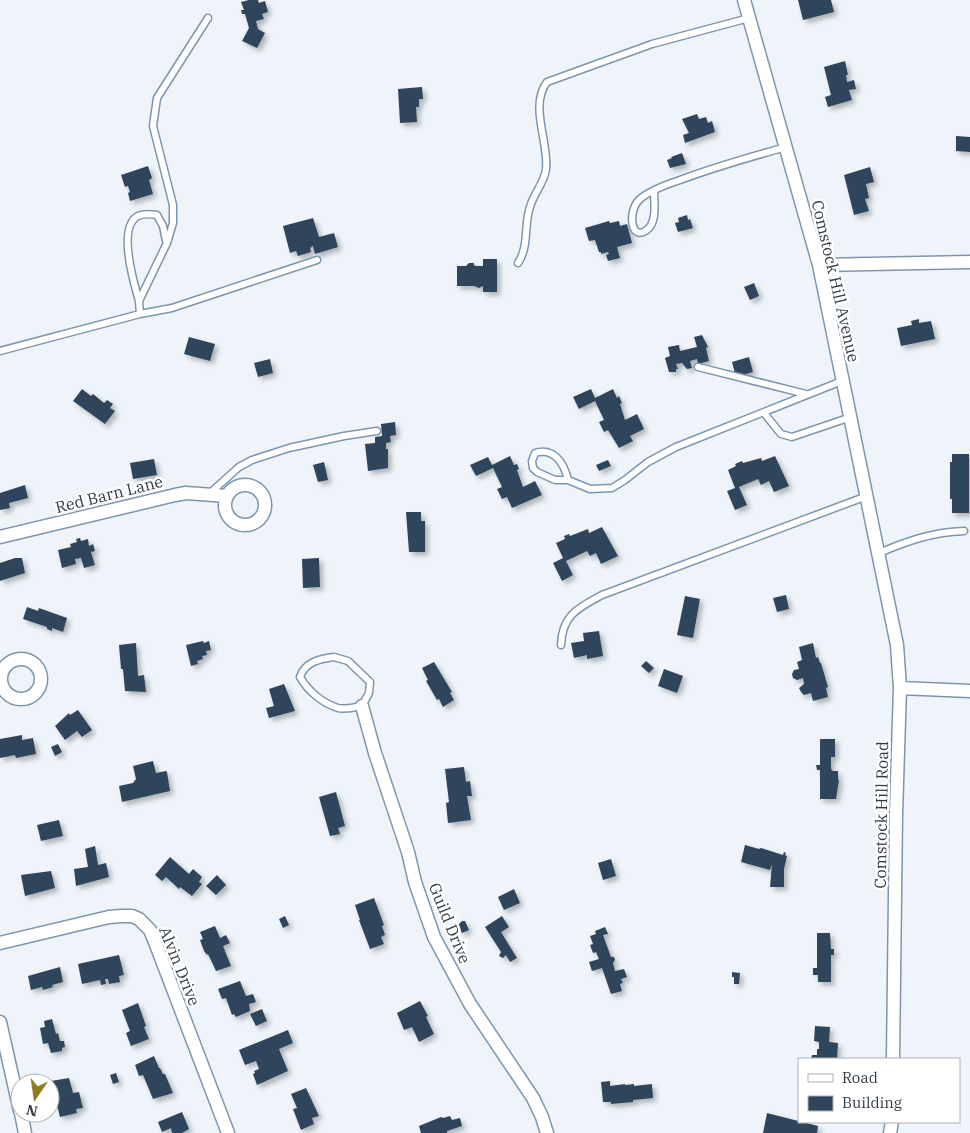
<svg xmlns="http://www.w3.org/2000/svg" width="970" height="1133" font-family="'IBM Plex Serif',serif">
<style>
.building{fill:#2e455b;filter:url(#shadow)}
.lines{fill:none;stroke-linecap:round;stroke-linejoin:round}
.service-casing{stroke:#7d96af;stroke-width:9}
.minor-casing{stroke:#7d96af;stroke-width:15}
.service{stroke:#fff;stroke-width:6}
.minor{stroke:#fff;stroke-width:12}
.labels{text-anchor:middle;stroke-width:5;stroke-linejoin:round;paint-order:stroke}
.street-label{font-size:16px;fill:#303b46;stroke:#fff}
</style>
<defs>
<filter id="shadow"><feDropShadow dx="3.5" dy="3.5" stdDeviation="2.5" flood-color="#0004"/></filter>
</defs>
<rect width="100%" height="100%" fill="#eef4f9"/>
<path class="building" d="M249,0H258L259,3L265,1L268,12L262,14L264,19L256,21L258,29L265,33L257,48L242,41L249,28L245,14H242L241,10H244L241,2Z
M798,0H831L834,12L803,20Z
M845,61L848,75H846L847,82L854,80L856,89L849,90L852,100L828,107L825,97L831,95L824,67Z
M422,87L423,99H419V107H416L417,122L400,123L398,89Z
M697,114L699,119L706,117L708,123L712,121L715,132L685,143L683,135L689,133L682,119Z
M956,136L970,137V152L956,151Z
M682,153L686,164L670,168L667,160L672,158L671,157Z
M148,166L152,178L149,180L153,194L130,201L128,193L130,192L128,186L125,187L121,175Z
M870,167L874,182L866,184L869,198L865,199L869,211L854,215L844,175Z
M687,215L688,220L690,219L693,228L678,232L675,223L679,222L678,218Z
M313,218L319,237L334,233L338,247L315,254L313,246L310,248L311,252L298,256L296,251L290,253L283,226Z
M609,221L610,223L619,221L620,226L627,224L632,243L617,247L620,258L608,261L606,255L609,254L608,252L601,254V252H599L595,240L589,241L585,228Z
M483,259H497V292H483V286L479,288L474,286H457V266H466L469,263H474V265L476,266H483Z
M754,283L759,296L750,300L744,287Z
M919,319V323L931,321L935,339L901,346L897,328L912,325L911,321Z
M702,335L708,347L706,348L709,361L698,364L697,359L690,361L692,368L687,369L682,363L676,364L678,369H676V372H669L665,358L670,356L668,347L679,345L680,351L697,347L694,337Z
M189,337L215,344L210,361L184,354Z
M749,357L753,372L736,377L732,362Z
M270,359L273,373L258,377L254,363Z
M82,389L91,396L93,394L104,403L107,400L113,404L110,408L115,411L105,424L73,401Z
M591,389L595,398L613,389L617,398L619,396L622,403L620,404L625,420L637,414L644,429L630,436L633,441L619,448L608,430L604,432L599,422L604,420L595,401L579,409L573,397Z
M395,422L396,435L390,436L391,442L386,443V449H388V468L368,471L365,444L375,443V437L382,436L381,424Z
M952,454H969V513H952V499H950V462H952Z
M510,456L514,465L517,464L519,469L517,470L523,487L535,481L542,495L512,508L507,497L502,499L497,489L502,487L493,468L476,476L470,465L488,457L492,465Z
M775,456L789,486L774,492L769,481L761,485L758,479L739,487L747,505L735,510L727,491L735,488L728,470L736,466L735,464L742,461L743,463L761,458L762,461Z
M154,459L157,475L133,479L130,463Z
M608,460L611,466L599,471L596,465Z
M324,462L328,480L318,482L313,465Z
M25,485L28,498L9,503L10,508L0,510V493Z
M406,512H421V521H425V552H409Z
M602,527L618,556L601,564L596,553L590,556L587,551L566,561L573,575L562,581L553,563L563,558L556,543L565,539L564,536L569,534L570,536L588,529L589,533Z
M80,538L81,541L88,539L89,546L93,544L95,551L91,552L95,565L84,568L81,558L75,559L76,564L62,568L58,550L71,547L70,544L77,542L76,539Z
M15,558H22L25,573L0,581V563Z
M319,558L320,587L303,588L302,559Z
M786,595L789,609L777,612L773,598Z
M685,596L700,599L693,638L677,635Z
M27,607L38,611L39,608L67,618L63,632L52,628V631L47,629V627L23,619Z
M599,631L603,656L587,659V655L574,658L571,643L584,641L583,633Z
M203,641L204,643L209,641L211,650L206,651L207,655L202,656L203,659L197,661L198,664L191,666L186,645Z
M136,643L138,676L144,675L146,692L125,691L123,669H121L119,645Z
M813,643L816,658L818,657L820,663H821L828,687L826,688L828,697L813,701L811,693L804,695L801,692L799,688L804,684L803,678L797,680L793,678L792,674L794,670L799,669L797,662L802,660L799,647Z
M646,661L654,668L649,673L641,666Z
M434,662L452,692L450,693L454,700L443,707L439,699L437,700L426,681L428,680L422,668Z
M664,669L683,676L677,693L658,686Z
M284,684L295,711L269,718L266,708L274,706L269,689Z
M78,710L92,730L82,737L77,731L65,740L55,726L69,713L70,715Z
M22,735V740L33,738L36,754L16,758L15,755L0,758V739Z
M820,739H835V757H831V768L832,771H838V780H839L836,799H820V770H817L816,765H820Z
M58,744L62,752L55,756L51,747Z
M153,761L156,773L166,771L167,772L170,791L122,802L119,786L133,783L136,779L133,766Z
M464,767L466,782L470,781L472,796H467L471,820L448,823L446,803L449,802L445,769Z
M336,792L345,826L338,828L340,834L330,836L319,797Z
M59,820L63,836L41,841L37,825Z
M745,845L759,849L761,848L783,855L784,852L786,853L785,855L787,856L784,869V887H770L772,864L770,870L741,862Z
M95,846L98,865L106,863L109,877L76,886L74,869L88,867L85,849Z
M170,857L189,874L193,869L202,877L199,882L202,884L192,896L180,887L179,889L166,877L162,881L155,875Z
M611,859L616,876L603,880L598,863Z
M51,871L55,888L25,896L21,875Z
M217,875L226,885L216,895L206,886Z
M514,889L520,903L504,910L498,897Z
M374,898L384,925L382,926L385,935L381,937L384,944L370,949L359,920H360L355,905Z
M285,916L289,925L283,928L279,919Z
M502,916L509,927L501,932L517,958L510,962L506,955L503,958L499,956L501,952L485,927Z
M462,921H465L469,930L462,933L458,925Z
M215,926L220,938L226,935L230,943L223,946L231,966L216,971L208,954L207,955L204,951L200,940L203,939L200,932Z
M605,927L608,934L603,935L611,957H614L615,960L613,963L615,971L624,969L627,977L621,979L623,983L620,984L622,991L611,994L602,968L592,971L589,962L599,959L596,952L593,953L590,945L593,944L590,936L596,934L595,931Z
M817,933H830L831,949H834V955H831V982H818V975H813V968H817Z
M119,955L124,975L119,976L120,982L109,984L108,979H105L106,984L101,985L100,980L82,984L78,964Z
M60,967L63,982L52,985L53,987L43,990L42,987L31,990L28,976Z
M732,972L740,973L739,984H734V977H732Z
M240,981L246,996L253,994L256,1002L249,1004L250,1011L236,1017L234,1014L232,1015L226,998L222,999L218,989Z
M420,1001L428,1016L426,1017L434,1034L419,1042L412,1027L404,1030L397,1013Z
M138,1003L146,1026L144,1027L149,1039L131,1046L126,1033L130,1031L122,1010Z
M262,1009L267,1021L256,1026L250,1014Z
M52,1019L56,1034L58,1033L60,1041H64L65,1047L62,1048V1051L51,1053L48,1043L43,1044L40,1028L45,1027L44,1021Z
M815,1026L830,1027L829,1042L838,1043L837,1059H811L812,1055H817V1049H819V1042L814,1041Z
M288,1030L293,1043L279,1049L288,1071L257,1085L253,1074L255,1073L254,1071L259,1069L256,1061L245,1065L239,1050Z
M154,1056L159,1068H160L163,1074H165L173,1093L153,1099L143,1075L139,1076L135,1065Z
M116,1073L119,1082L113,1084L110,1075Z
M69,1078L73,1093L79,1092L83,1108L76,1109L77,1113L60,1117L51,1081Z
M610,1081V1086L625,1084V1085L634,1084V1086L652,1084L653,1098L633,1100V1102L611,1104V1102H603L601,1082Z
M306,1088L319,1116L312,1118L314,1124L301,1130L293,1109L297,1108L291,1094Z
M182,1112L189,1129L182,1133H172L171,1128L162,1132L158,1122Z
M767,1113L818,1126L817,1133H763Z
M450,1116L452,1120L460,1118L462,1126L447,1131V1133H421L419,1126L441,1117L443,1118Z"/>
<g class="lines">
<g class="service-casing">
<path id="service" d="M654,191C654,202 657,219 649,228C631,245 627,212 639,200C648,191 668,184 680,180C715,167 750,157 786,147
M518,263C530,245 523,223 531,204C535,192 545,181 546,169C549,142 529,106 547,82L652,44L749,18
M139,301C134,284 117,227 138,216C144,213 151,214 157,215L163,226L166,241
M140,314L139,301L167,243L173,223V205L153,126L157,98L208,18
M0,351L140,314L172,308L317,260
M698,367L806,394
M764,413L781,434L792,437L851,417
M568,480C564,463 554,447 535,453L532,461L533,468L537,472L555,480H568L590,489L612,488L625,480L648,462L676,447L842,381
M209,494L239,467L252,460L289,448L344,436L377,431
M879,553C907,541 933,532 964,531
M561,645C562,615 578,608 602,595L867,496
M334,657L348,661L370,682L369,693L362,706C355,707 345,710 338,708C322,703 308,691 300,677C305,662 319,659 334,657Z"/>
</g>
<g class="minor-casing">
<path id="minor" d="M744,0L819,265L897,645L900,688L896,814L893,1059
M819,265L970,262
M225 505a20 20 0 1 1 40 0a20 20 0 1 1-40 0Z
M0,537L175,495L186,493L227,496
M1 679a20 20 0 1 1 40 0a20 20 0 1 1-40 0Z
M900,688L970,691
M362,706L375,753L408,852L415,882L434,937L470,1004L533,1098L542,1117L547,1133
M0,943L109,917L121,916H132L139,919L150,930L155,942L228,1133
M0,1022L20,1111
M21,1113L25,1133
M890,1133L892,1122"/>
</g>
<use href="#service" class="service"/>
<use href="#minor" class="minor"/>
</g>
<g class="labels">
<g class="street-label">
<text transform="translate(836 281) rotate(77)" y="6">Comstock Hill Avenue</text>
<text transform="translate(109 494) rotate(-14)" y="6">Red Barn Lane</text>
<text transform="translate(881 815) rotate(-89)" y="6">Comstock Hill Road</text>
<text transform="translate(450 923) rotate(68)" y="6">Guild Drive</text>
<text transform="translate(180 966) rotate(68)" y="6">Alvin Drive</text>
</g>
</g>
<rect x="798" y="1058" width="162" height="65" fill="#ffffff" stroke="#acb1b5"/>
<rect x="808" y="1074" width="25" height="8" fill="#ffffff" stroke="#acb1b5"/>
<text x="842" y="1083" font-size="15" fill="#303b46">Road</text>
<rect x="808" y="1096" width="25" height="15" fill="#2e455b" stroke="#acb1b5"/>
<text x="842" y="1108" font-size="15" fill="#303b46">Building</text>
<g transform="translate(35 1098) rotate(193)"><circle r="24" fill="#ffffff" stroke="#acb1b5"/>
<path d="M0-4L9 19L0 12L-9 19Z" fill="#907c22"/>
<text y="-8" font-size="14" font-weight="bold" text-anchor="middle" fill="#303b46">N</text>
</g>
</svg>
